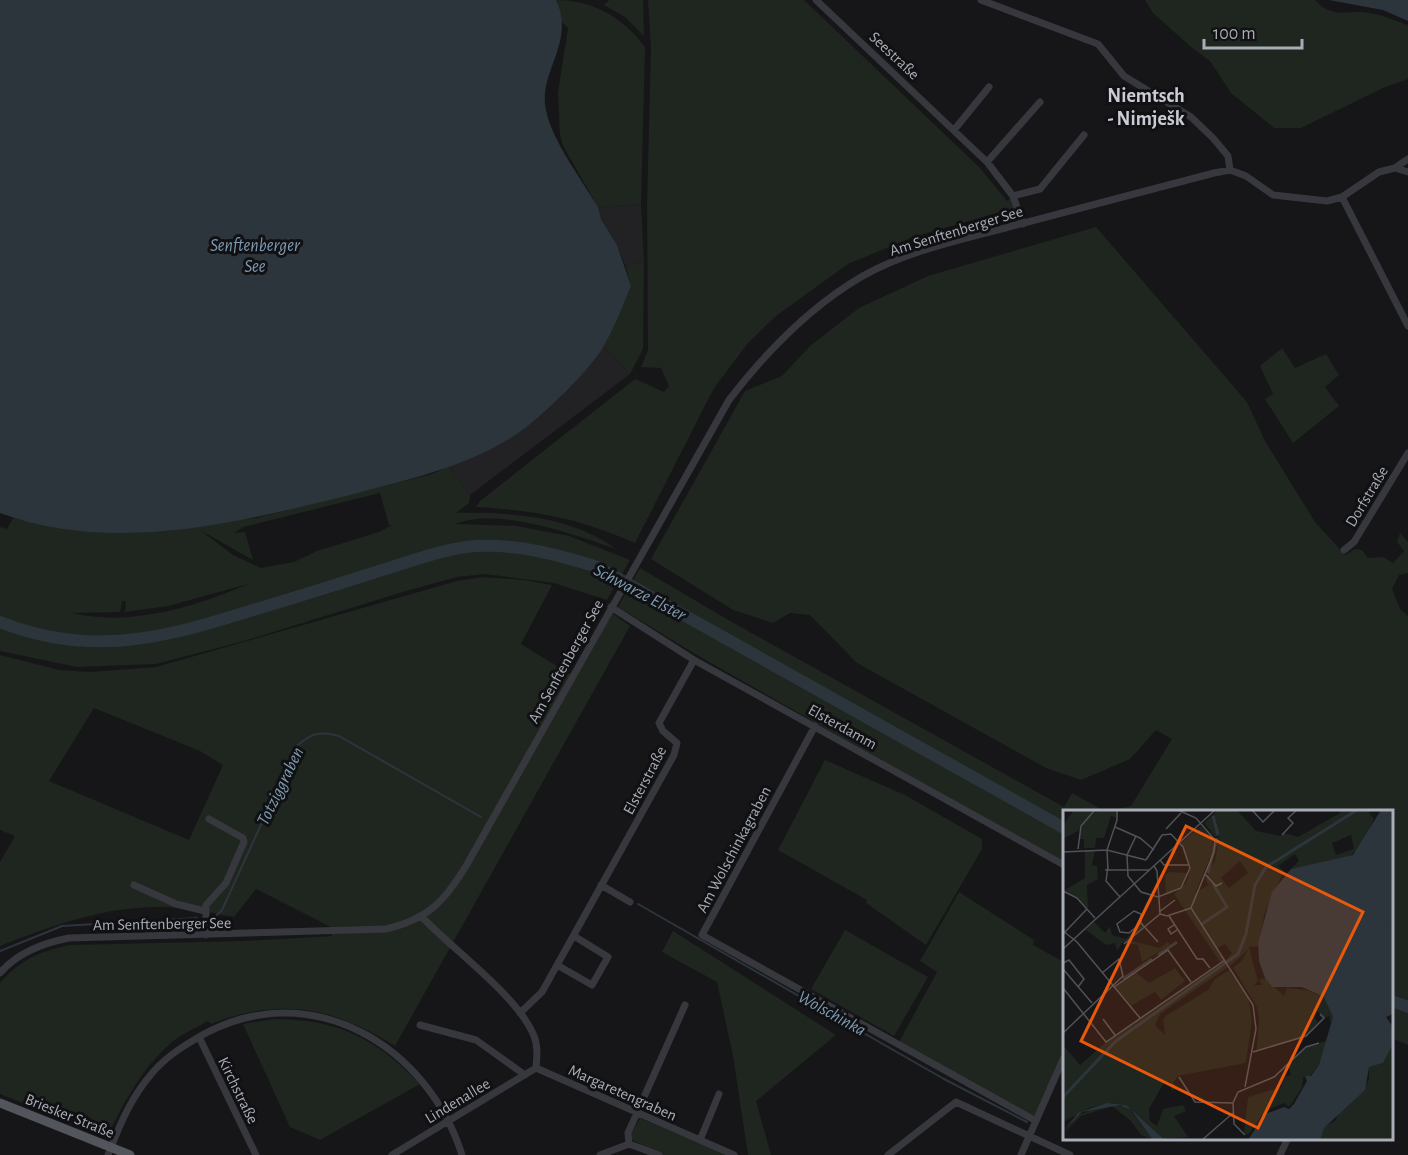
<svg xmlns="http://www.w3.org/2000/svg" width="1408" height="1155" font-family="'Alegreya Sans',sans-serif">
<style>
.built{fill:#222225}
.green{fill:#1e261f;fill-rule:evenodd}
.water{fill:#2c353c}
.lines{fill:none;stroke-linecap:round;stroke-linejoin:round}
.stream{stroke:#2c353c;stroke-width:2}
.river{stroke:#2c353c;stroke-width:12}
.minor{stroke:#37383d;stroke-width:7}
.major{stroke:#53555c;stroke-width:9}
.labels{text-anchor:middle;stroke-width:6;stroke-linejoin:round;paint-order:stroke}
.street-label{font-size:16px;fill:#a8adb8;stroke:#111113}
.water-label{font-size:18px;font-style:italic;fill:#7f9bb3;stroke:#111113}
.quarter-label{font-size:20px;font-weight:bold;fill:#c9ccd4;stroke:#111113}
.inset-river{fill:none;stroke:#2c353c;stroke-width:3}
.inset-road{fill:none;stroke:#505258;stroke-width:1.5}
.view{fill:#e8590c;fill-opacity:0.15;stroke:#e8590c;stroke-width:3}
.inset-edge{fill:none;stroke:#a8adb8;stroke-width:3}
</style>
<rect width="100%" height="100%" fill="#161618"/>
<path class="built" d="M641,204L644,262L625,265L617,245L601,219L598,207Z
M604,346L630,374L470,495L449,466L501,444L566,390Z"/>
<path class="green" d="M556,0C593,0 624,18 645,47L641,204L598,207L563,146L560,135L558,93L568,28L560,20Z
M609,0H643L644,36L625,17L604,5Z
M648,0H804L980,168L1007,201L1013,196L1018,207L913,237L848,264L776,316L748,343L714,388L635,543C577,518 538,511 476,507L480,501L635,379L664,392L669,386L661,368L641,367L648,350L647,204L651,47Z
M1145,0H1315C1330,17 1343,12 1362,12C1378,13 1393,20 1408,25V79L1385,87L1301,128H1274L1231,93L1210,61L1191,47L1153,13Z
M1096,227L1247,402L1265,441L1315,522L1345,555L1355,549L1362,550L1368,558L1383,557L1393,563L1404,551L1397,542L1400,533L1408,542V573L1399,575L1392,589L1400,609L1408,616V1045L1392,1038V812L1107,811L1131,806L1172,739L1156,730L1130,759L1081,780L1046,768L857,663L810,615L790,613L773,623L733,610L651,559L745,391L782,376L810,346L859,308L928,276Z
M644,262L643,349L630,374L604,346L631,286L625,265Z
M1282,348L1295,368L1326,354L1339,375L1325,387L1339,406L1293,443L1265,399L1273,394L1260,366Z
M449,466L470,495L469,503L456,513C511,512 571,516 616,549C572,534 499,507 455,524L516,526L569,536L630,560L607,600L554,583L485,574L457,577L406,591L244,641L156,664L77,667L0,651V527L7,529L13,518L86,531L256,518L432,474ZM380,493L389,525H392L379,532L317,551L294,562L261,568L233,555L200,530L253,560L245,532L234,533L243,527ZM248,584C195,607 129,627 72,613L120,612L122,601H126L125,612L168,606Z
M640,568L730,621L1064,807L1072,793L1104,811L1064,812V864L697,655L618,607Z
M483,577L524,580L552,585L521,644L576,678L612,613L630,626L395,1046C333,1007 280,997 211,1024L208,1021C196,1028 181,1034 171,1043C142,1068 123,1104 107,1137L0,1094V983C18,961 41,951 69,945L245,941L332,936L329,926L256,889L234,917C216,914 197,909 179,908C117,902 56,924 0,946V862L15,836L0,830V655L59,670L91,672L156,667L457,581ZM94,708L200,751L223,765L189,840L49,781Z
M825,760L905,795L982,839V849L926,945L866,903L867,900L778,850Z
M959,892L1034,940L1033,945L1064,962V1049L1035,1117L899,1042L937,972L920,961Z
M845,930L928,977L894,1036L811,989Z
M673,931L836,1035L756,1101L771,1155H748L733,1056L717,982L662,952Z
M273,1019C337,1019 376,1038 420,1084L320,1140L290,1127L243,1024Z
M640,1118L726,1155H663L632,1140V1133Z"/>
<path class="water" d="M0,0H556C575,39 542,69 545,103C547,134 580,177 598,207L601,219L617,245L631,286C623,305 615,326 605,344C592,368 552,406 530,424C481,464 414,478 354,494C241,522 115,555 0,513Z
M1329,0H1408V21L1383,10Z"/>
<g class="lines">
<path class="stream" d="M638,904L944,1079L1027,1122
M216,916L222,910L297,746C311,733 320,731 339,736L481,817
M0,951L62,926L197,918"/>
<path class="river" d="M0,622C92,658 164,638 253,610C294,598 335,585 376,572C407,563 443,548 477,546C519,544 558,555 598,567L1064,828
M1392,1001L1408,1007"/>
<path class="minor" d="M816,0L987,162L1013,196L1023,224
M981,0L1098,44L1124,76L1191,117L1213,138L1228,156L1230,170
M954,130L989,87
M987,162L1040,102
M1395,168L1408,172
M1013,196L1040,189L1084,135
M1342,197L1408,326
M1344,550L1354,542L1408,453
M611,607L694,660L1064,865
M815,726L702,935L1036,1121
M134,885L176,904L205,911
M601,885L630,902
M422,917C453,950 518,996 534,1036C538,1046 537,1057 536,1068
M206,935V905L226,883L244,842L243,838L209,819
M557,965L592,985L608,957L574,936
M0,973C18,952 43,943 69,938L386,929C428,919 444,902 466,866L729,400C766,352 808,308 861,277C908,250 965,239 1016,225C1082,208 1148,190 1214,173L1230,170L1246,176L1273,195L1327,201L1342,197L1379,172L1395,168L1408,159
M520,1013L542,992L674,755L677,743L663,731L659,723L694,660
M420,1025L476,1040L525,1075
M199,1037L256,1155
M536,1068L734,1155
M700,1140L719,1094
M629,1144L628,1133L685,1005
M108,1155C120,1124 131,1097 153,1072C168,1055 185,1045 204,1034C312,976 428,1046 462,1155
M392,1155L536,1068
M600,1155L629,1144L659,1155
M888,1155L956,1102L1070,1155
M1021,1155L1064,1057
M1280,1155L1288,1138"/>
<path class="major" d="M0,1103L130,1155"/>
</g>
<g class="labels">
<g class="street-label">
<text transform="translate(895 55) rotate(43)" y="6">Seestraße</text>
<text transform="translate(956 230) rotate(-17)" y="6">Am Senftenberger See</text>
<text transform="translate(1366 496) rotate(-59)" y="6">Dorfstraße</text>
<text transform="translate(565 661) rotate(-61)" y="6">Am Senftenberger See</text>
<text transform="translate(843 726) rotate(29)" y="6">Elsterdamm</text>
<text transform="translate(644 780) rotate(-62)" y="6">Elsterstraße</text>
<text transform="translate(733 849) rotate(-62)" y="6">Am Wolschinkagraben</text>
<text transform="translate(162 923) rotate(-1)" y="6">Am Senftenberger See</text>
<text transform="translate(239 1090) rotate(64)" y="6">Kirchstraße</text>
<text transform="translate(623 1092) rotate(24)" y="6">Margaretengraben</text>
<text transform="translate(457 1100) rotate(-31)" y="6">Lindenallee</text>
<text transform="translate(70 1115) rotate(22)" y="6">Briesker Straße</text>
</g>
<g class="water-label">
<text x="255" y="251">Senftenberger<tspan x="255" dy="21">See</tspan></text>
<text transform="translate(640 592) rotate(28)" y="6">Schwarze Elster</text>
<text transform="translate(280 786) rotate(-64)" y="6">Totziggraben</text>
<text transform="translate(832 1013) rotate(29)" y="6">Wolschinka</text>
</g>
<g class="quarter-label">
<text x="1146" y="102">Niemtsch<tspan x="1146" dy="23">- Nimješk</tspan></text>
</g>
</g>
<g transform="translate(1063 810)">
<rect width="330" height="330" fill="#161618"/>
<path d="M11,0H31L15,21L0,29V15ZM34,0H52L54,8L48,6L41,28H33L32,38H21V29H16L20,14ZM155,0H174L193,21L218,26L221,23L235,27L277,3L276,0H309L306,3L311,9L301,33L286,47L228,59L236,51L232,44L215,56L221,61L202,102L195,136L186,137L195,171L191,175H199L196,170L202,168L221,186L224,178L244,180L262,188L270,207L268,213L266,206L262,208L254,201L252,209L255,212L244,225L193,242L196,212L194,197L170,158L179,150L185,140L167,156L163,150L169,143L162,134L153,139L161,150L157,152L111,84L123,73L128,57L118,33L138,16L149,27L151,38L132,83L145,75L142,69L152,51L156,26L152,27L141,13ZM288,25L291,39L273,45L269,33ZM177,51L185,63L166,78L158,68ZM22,40H32L29,55L34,56L35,69L24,75L25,98L2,80L22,68ZM106,62L125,63L117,78L103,85L102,66ZM31,112L42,123L47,116L49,125L63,129L78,114L81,116L66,130L96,138L105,132L107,135L79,152L75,135L59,133L54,141L52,133L43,135L23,120ZM161,151L165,157L97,204L92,215L102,225L100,209L104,205L145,180L152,169L166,160L185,187L189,210L183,253L115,266L110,273L114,277L109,281L107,272L102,271L86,299L87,311L94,316L100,299L120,295L123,301L111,306L125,327L101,329L63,295L47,293L26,298L0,312V235L17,255L43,232ZM112,158L122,171L98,190L92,182L68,196L52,177L73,162L86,173ZM265,230L256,255L247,266L240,267L239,278L226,297L221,293L209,298L198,306L185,325L181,323L185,287L218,277L222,266L228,265L225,255L243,238ZM330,231V330H257V319L272,311L283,290L300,282L306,269V257L320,253ZM45,294L64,296L90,330L78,325L68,311L49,296L18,306L0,324L15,305Z" fill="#1e261f" fill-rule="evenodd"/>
<path d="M318,0H330V204L323,207L330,217L329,236L320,253L306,257L302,280L261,318L257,330H185L202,304L221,297L226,299L231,294L244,271L242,266H248L256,255L270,207L261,187L239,177H209L202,168L196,151L195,133L209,82L228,59L290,45ZM44,293L63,295L102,330H90L68,300L57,295L19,302L0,321L15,303Z" fill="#2c353c"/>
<path class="inset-river" d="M150,6L155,25M145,63L154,28M139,114L164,97L150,74M95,145L114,132M60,169L89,149M261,184L330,106M0,287L53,231L175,144L183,124L192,75L203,57L294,0"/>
<path class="inset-road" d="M115,0L133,8L152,30L151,42L128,98L190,195L193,219L182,277M189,0L200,12L212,0M52,17L77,28L91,40M103,19L118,3M219,25L230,13L225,8L234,0M73,26L64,45L65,66L78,82L95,87L118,78L127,58L120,37L108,24L99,25M15,39L18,16L32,0M0,42L44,40L83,50M83,50L99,25M97,50L101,55H126M45,56L43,71L57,87M91,56L94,61L97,104M42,60H87M45,60L44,40L54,10V0M142,64L153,76L159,73M0,81L14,88L32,108M71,101L78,104V113L66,123L57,122L54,114ZM96,102L112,90M97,104L104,106L128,98M106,106L134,149H140L147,158M78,113L95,132M111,115L105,119L108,124L114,120M0,121L14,132L77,208M2,122L24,99M61,134L97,104M0,139L152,0M0,153L6,150L21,169L15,177M0,159L29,193M51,177L105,140L128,172M0,178L43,232L162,150M40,209L52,225M0,223L60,166L56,149L39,163M190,242L243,226L261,208L257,204M116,267L132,292L170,293M182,325L171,314L170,293L175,282L211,267L243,237L256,233M139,330L170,303"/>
<path class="view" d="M123,16L300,102L195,318L18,231Z"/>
<rect width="330" height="330" class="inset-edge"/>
</g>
<path d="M1204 39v9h98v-9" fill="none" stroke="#a8adb8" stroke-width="3"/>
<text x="1213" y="39" font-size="18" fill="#a8adb8" stroke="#111113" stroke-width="4.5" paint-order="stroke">100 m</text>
</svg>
